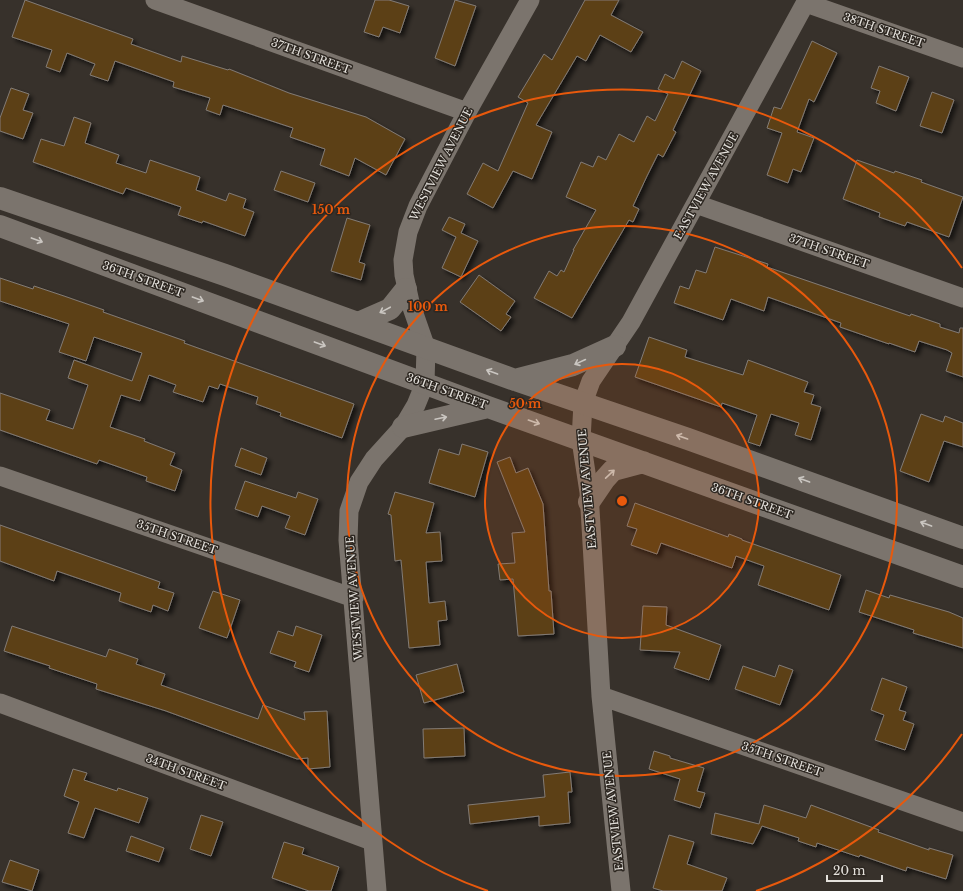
<svg xmlns="http://www.w3.org/2000/svg" width="963" height="891" font-family="'Libre Baskerville',serif">
<style>
.building{fill:#5c3f19;stroke:#827b74;filter:url(#shadow)}
.lines{fill:none;stroke-linecap:round;stroke-linejoin:round}
.minor{stroke:#7b746d;stroke-width:19}
.tertiary{stroke:#7b746d;stroke-width:22}
.oneway{stroke:#cac6c1}
.ring{fill:none;stroke:#e8590c;stroke-width:2}
.labels{text-anchor:middle;stroke-width:3;stroke-linejoin:round;paint-order:stroke}
.street-label{font-size:11px;fill:#e5e2dd;stroke:#2d2721}
.centre{fill:#e8590c;stroke:#2d2721;stroke-width:2}
.ring-label{font-size:12px;text-anchor:middle;font-weight:bold;fill:#e8590c;stroke:#2d2721;stroke-width:3;stroke-linejoin:round;paint-order:stroke}
</style>
<defs>
<filter id="shadow"><feDropShadow dx="3.5" dy="3.5" stdDeviation="2" flood-color="#0009"/></filter>
</defs>
<rect width="100%" height="100%" fill="#37312b"/>
<path class="building" d="M25,0L133,39L131,44L181,62L182,56L228,70L229,69L289,93L366,117L405,139L386,175L355,158L349,176L320,165L325,149L290,137L293,128L223,105L220,115L206,110L210,98L173,87L174,82L115,61L108,81L90,75L95,64L67,53L60,72L46,67L52,50L12,37Z
M375,0H389L409,6L400,33L383,27L379,37L364,32Z
M455,0L476,6L455,66L435,58Z
M585,0H619L611,15L643,32L631,52L600,35L586,61L577,56L536,125L552,132L532,179L513,171L493,208L467,194L483,163L498,171L528,103L518,97L544,54L552,60Z
M812,41L837,53L814,102L809,99L797,132L814,138L801,172L793,169L788,183L767,175L782,133L767,128L774,107L781,109Z
M682,61L701,71L673,130L676,132L663,157L658,154L647,176L633,206L639,209L633,222L629,220L572,318L534,298L549,271L557,276L561,270L564,272L574,250H573L596,210L566,197L581,162L593,167L598,156L606,160L619,134L634,142L647,116L655,121L668,94L658,89L665,74L674,79Z
M879,66L909,77L896,111L876,103L880,91L871,88Z
M11,88L29,94L23,110L33,113L23,139L0,131V118Z
M932,92L954,100L942,133L920,126Z
M74,117L91,123L85,143L119,155L116,163L146,173L150,160L200,177L196,190L226,201L229,193L246,199L243,208L254,212L245,236L203,221L202,223L178,215L181,207L126,188L123,194L33,162L41,139L64,146Z
M857,160L894,173L895,171L922,180L921,182L963,197L949,237L907,222L905,226L879,217L880,213L843,199Z
M281,171L315,183L308,202L274,190Z
M449,217L465,224L461,233L478,241L461,277L442,268L456,237L442,230Z
M347,218L370,225L359,262L365,264L361,280L331,271Z
M715,247L768,264L767,267L910,316L911,314L940,324V327L959,333L960,328H963V377L946,371L952,353L947,350L919,341L915,352L889,343V344L840,327L841,323L768,297L764,311L731,299L723,320L674,303L680,286L689,289L696,270L706,273Z
M479,275L515,301L506,314L511,317L501,331L460,302Z
M0,278L33,289L34,286L64,296L104,310L103,312L185,341L184,343L354,404L342,438L280,416L281,413L256,404L258,397L220,384L218,389L209,386L203,402L173,392L176,385L149,375L140,401L121,395L110,427L145,439L144,441L175,453L170,465L182,470L175,491L146,481L147,477L99,460L97,464L0,430V393L50,410L46,420L73,429L88,385L68,378L74,360L132,381L142,353L94,337L86,361L59,352L69,324L0,301Z
M649,337L687,350L685,357L743,375L748,360L808,382L804,392L814,395L811,404L821,407L811,440L795,435L799,423L771,414L760,446L748,442L757,415L722,403L721,407L635,377Z
M921,414L943,422L945,416L963,423V447L944,441L929,482L900,471Z
M462,444L488,452L475,497L429,483L439,449L459,455Z
M241,448L267,458L261,475L235,466Z
M510,457L516,473L528,468L543,504L549,591H551L554,634L518,636L513,579L500,580L498,564L515,563L512,533L525,532L497,462Z
M245,481L296,498L298,492L318,499L305,535L285,528L290,516L262,506L258,517L235,509Z
M395,492L434,503L426,533L440,532L442,561L426,562L429,603L445,601L447,620L438,621L440,645L409,648L401,560L395,561L391,515L388,514Z
M635,503L728,537L729,534L742,539V540L841,575L829,610L758,585L764,566L736,556L732,568L661,543L657,554L631,545L637,529L627,526Z
M0,525L160,582L158,588L174,593L168,611L153,605L151,612L119,601L121,593L57,571L54,581L0,561Z
M866,590L889,598L890,595L949,612L963,618V648L913,633L914,630L859,612Z
M213,591L240,600L227,638L199,628Z
M643,606L667,607L666,625L721,645L709,680L674,668L680,652L640,650Z
M12,626L106,657L109,649L138,659L136,664L165,674L161,685L258,719L263,705L305,720L304,712L327,711L330,767L308,769V758L297,759L166,711L96,689L97,684L49,668L50,666L4,651Z
M296,626L322,635L309,672L294,667L296,662L270,653L278,631L293,636Z
M457,664L464,692L424,703L416,675Z
M779,665L793,670L780,705L735,689L743,666L775,677Z
M882,678L907,687L899,710L906,712L903,720L914,724L905,750L875,740L884,715L871,710Z
M464,728L465,756L424,758L423,729Z
M654,751L670,756V758L704,768L697,791L705,793L700,808L674,800L680,779L649,769Z
M73,769L87,773L84,780L117,791L118,788L148,798L139,823L95,808L84,838L68,833L79,802L64,796Z
M570,772L572,792H568L570,823L539,826V816L470,824L468,805L545,797L543,775Z
M764,805L806,818L811,805L879,830L878,832L929,850V848L953,855L946,879L907,867L906,871L860,855L859,857L817,843L816,847L798,841L799,838L762,826L753,844L711,834L715,813L759,824Z
M201,815L223,822L211,856L190,849Z
M669,835L694,842L687,864L727,878L722,891H663L653,888Z
M131,836L164,848L159,862L126,851Z
M284,842L304,848L302,854L339,867L331,891H309L272,878Z
M10,860L39,870L32,891L2,882Z"/>
<g class="lines">
<path class="minor" d="M155,0L467,112
M806,3L963,58
M696,204L963,298
M0,476L354,598
M601,696L963,822
M0,703L372,841
M377,891L348,540L349,511L359,482L374,459L403,427L416,405L425,383L426,348L410,302L404,275L403,260L408,232L418,206L467,112L530,0
M621,891L601,696L589,492L581,440L583,403L591,381L631,322L807,0"/>
<path class="tertiary" d="M0,198L225,275L515,380L688,439L963,538
M0,226L488,407L963,577
M358,323L390,309L406,289
M515,380L573,365L615,346
M403,427L488,407
M589,502L604,480L613,470L643,462"/>
</g>
<defs><path id="oneway-shaft" d="M-6 0H5M1.5-3L5.5 0L1.5 3" fill="none" stroke-width="1.6" stroke-linecap="round" stroke-linejoin="round"/></defs>
<g class="oneway">
<use href="#oneway-shaft" transform="translate(37 240) rotate(20)"/>
<use href="#oneway-shaft" transform="translate(198 299) rotate(20)"/>
<use href="#oneway-shaft" transform="translate(385 310) rotate(152)"/>
<use href="#oneway-shaft" transform="translate(320 344) rotate(20)"/>
<use href="#oneway-shaft" transform="translate(580 362) rotate(155)"/>
<use href="#oneway-shaft" transform="translate(492 372) rotate(-160)"/>
<use href="#oneway-shaft" transform="translate(441 418) rotate(-12)"/>
<use href="#oneway-shaft" transform="translate(534 422) rotate(19)"/>
<use href="#oneway-shaft" transform="translate(682 437) rotate(-161)"/>
<use href="#oneway-shaft" transform="translate(610 474) rotate(-43)"/>
<use href="#oneway-shaft" transform="translate(804 480) rotate(-160)"/>
<use href="#oneway-shaft" transform="translate(926 524) rotate(-160)"/>
</g>
<circle cx="622" cy="501" r="137" fill="#e8590c" fill-opacity=".12"/>
<g class="ring">
<circle cx="622" cy="501" r="137"/>
<circle cx="622" cy="501" r="275"/>
<path d="M962 734A412 412 0 0 1 756 891M488 891A412 412 0 1 1 962 268"/>
</g>
<g class="labels">
<g class="street-label">
<text transform="translate(884 30) rotate(19)" y="4">38TH STREET</text>
<text transform="translate(311 56) rotate(20)" y="4">37TH STREET</text>
<text transform="translate(441 164) rotate(-63)" y="4">WESTVIEW AVENUE</text>
<text transform="translate(706 186) rotate(-61)" y="4">EASTVIEW AVENUE</text>
<text transform="translate(829 251) rotate(19)" y="4">37TH STREET</text>
<text transform="translate(143 279) rotate(20)" y="4">36TH STREET</text>
<text transform="translate(447 391) rotate(20)" y="4">36TH STREET</text>
<text transform="translate(587 489) rotate(-95)" y="4">EASTVIEW AVENUE</text>
<text transform="translate(752 501) rotate(20)" y="4">36TH STREET</text>
<text transform="translate(177 537) rotate(19)" y="4">35TH STREET</text>
<text transform="translate(354 598) rotate(-94)" y="4">WESTVIEW AVENUE</text>
<text transform="translate(782 759) rotate(19)" y="4">35TH STREET</text>
<text transform="translate(186 772) rotate(20)" y="4">34TH STREET</text>
<text transform="translate(613 811) rotate(-96)" y="4">EASTVIEW AVENUE</text>
</g>
</g>
<circle cx="622" cy="501" r="6" class="centre"/>
<g class="ring-label">
<text x="331" y="214">150 m</text>
<text x="428" y="311">100 m</text>
<text x="525" y="408">50 m</text>
</g>
<path d="M827 875v6h55v-6" fill="none" stroke="#e5e2dd" stroke-width="2"/>
<text x="833" y="875" font-size="12" fill="#e5e2dd" stroke="#2d2721" stroke-width="3" paint-order="stroke">20 m</text>
</svg>
